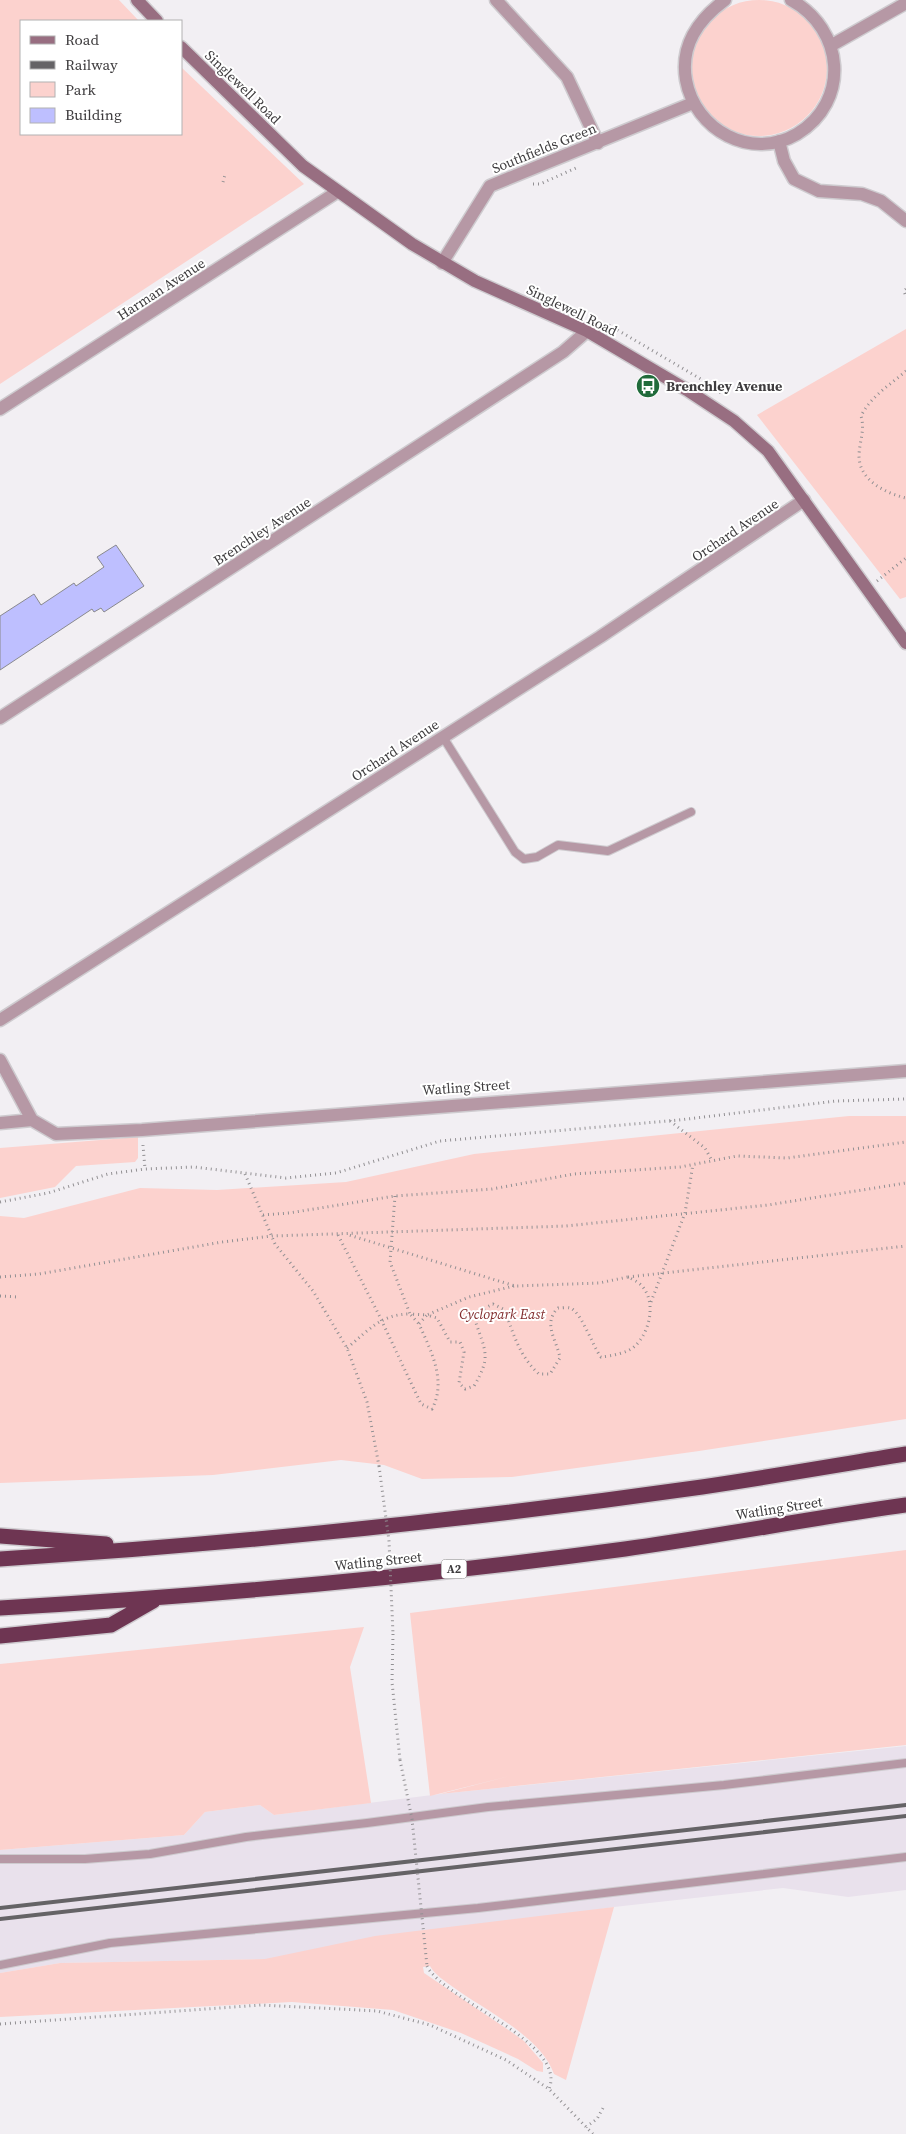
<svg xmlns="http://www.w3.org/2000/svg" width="906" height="2134" font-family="'Source Serif 4',serif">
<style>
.built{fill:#e9e1ec}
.green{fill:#fcd2ce}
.building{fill:#bebfff;stroke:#89898e}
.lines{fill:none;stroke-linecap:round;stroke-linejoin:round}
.lane-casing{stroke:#cecbcf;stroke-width:10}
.street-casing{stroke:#cecbcf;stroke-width:15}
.secondary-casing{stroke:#cecbcf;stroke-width:15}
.highway-casing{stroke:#cecbcf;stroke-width:18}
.path{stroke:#929093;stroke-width:3;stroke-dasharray:1 4;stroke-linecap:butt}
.lane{stroke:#b698a5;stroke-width:8}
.street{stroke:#b698a5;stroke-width:12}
.secondary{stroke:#986e81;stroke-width:12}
.highway{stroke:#6e3552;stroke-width:15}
.rail{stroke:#656366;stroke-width:4}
.path-bridge{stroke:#929093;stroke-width:3;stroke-dasharray:1 4;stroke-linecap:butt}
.labels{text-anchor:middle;stroke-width:4;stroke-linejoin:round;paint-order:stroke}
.shield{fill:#fff;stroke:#787678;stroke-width:1}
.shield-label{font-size:12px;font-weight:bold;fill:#3e3c3e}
.street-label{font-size:14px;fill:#3e3c3e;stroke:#fff}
.poi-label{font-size:14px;font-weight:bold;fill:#3e3c3e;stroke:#fff;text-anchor:start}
.park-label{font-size:14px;font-style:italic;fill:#812b2c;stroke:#fff}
</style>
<rect width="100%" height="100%" fill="#f2eff3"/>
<path class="built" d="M906,1746V1890L848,1897L783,1888L614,1907L273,1959L60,1963L0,1973V1850L184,1835L205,1812L260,1805L274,1815L440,1794Z"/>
<path class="green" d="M691 68a68 68 0 1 1 136 0a68 68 0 1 1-136 0Z
M0,0H119L139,21H21V134H181V67L304,184L0,384Z
M906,329V597L900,599L757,415Z
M849,1116H906V1419L699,1451L512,1477L422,1479L384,1465L341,1460L213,1475L0,1483V1216L24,1218L140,1188L217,1190L346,1182L474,1154Z
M138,1137V1158L135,1162L76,1166L55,1187L0,1198V1148Z
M906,1550V1745L440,1794L510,1776L430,1796L410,1613Z
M364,1627L350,1667L371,1803L274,1815L260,1805L205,1812L184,1835L0,1850V1664Z
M614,1907L566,2080L554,2074C541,2036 484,2010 453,1987C445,1981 435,1975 430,1966L423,1967L424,1973L510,2031L524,2041L543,2063V2072L537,2071L518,2059L461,2033L393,2010L292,2002L0,2017V1973L60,1963L265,1959L375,1936Z"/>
<path class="building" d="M116,545L144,586L104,612L101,608L94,612L92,609L0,670V616L34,594L41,605L74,583L76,586L104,567L97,557Z"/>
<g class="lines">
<g class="lane-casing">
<path id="lane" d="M443,737L515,852L524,859L537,857L558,845L608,851L691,812
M0,1859H85L150,1854L246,1837L367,1823L488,1807L724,1785L906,1763
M0,1965L110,1943L478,1908L906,1857"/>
</g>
<g class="street-casing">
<path id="street" d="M496,0L567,77L598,143
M725,0C698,20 680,45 686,80C695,130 751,161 797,134C851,101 844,29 791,0
M832,45L906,3
M779,141L784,161L794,179L819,191L862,194L881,201L906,221
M442,263L490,186L693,103
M0,409L337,192
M0,718L563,352L587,331
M0,1020L600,637L804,500
M0,1060L32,1120
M32,1120L56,1134L142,1130L906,1071
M0,1123L32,1120"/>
</g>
<g class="secondary-casing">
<path id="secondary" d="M137,0L157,21
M181,47L303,166L412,244L475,281L587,331L687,390L734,421L768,451L906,643"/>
</g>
<g class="highway-casing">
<path id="highway" d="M0,1536L106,1544
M0,1559C235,1544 469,1520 702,1487C770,1477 838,1465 906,1454
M0,1608C209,1596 418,1577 625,1549C719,1536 812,1518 906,1505
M0,1636L111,1625L153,1601"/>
</g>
<path class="path" d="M223,182L225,175
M533,184H540L576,168
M906,289L904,291L906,297
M609,325L716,388L721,393
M906,371C890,385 871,396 861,416C865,429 860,440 859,454C858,480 885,493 906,498
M877,581L906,558
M670,1121L705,1148L711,1159
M143,1145L145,1169
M245,1174L275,1244L313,1291L347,1348L367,1402L379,1466
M395,1196L390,1262L410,1314L427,1315L469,1297L514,1286
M0,1202L48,1193L108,1174L145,1169L194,1167L286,1178L336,1173L440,1141L679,1120L836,1101L906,1099
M263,1215L289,1213L395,1196L492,1189L574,1174L680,1167L737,1156L787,1158L906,1142
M338,1235L379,1315L421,1404L432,1409C447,1381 431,1351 419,1324L427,1315L437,1318L450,1342H460L464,1352L459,1383L465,1389L474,1386C492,1356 485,1351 475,1320L479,1311L493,1304L505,1310C513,1334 520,1357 539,1374H550L560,1358C557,1340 542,1324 558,1308C561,1308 567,1307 570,1308C581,1311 593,1347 601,1357C611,1356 628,1353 635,1346C650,1332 657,1301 641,1285C638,1282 632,1279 628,1277L599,1283L515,1286L349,1235
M0,1277L39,1274L222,1242L272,1236L566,1226L768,1205L906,1183
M628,1277L906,1246
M0,1296L18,1297
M651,1302L685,1213L693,1164
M347,1348C369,1330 381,1314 410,1314L419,1324
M393,1634L392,1682L400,1760
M427,1966C443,2000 568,2042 549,2089
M0,2024L261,2005L377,2011L430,2025L506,2060L549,2089L593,2134
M586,2127L597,2119L603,2108"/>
<use href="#lane" class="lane"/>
<use href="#street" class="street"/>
<use href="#secondary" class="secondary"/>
<use href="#highway" class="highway"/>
<path class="rail" d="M0,1908L906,1805
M0,1919L906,1816"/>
<path class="path-bridge" d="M379,1466L389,1541L393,1634
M400,1760L412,1819L427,1966"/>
</g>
<defs>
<g id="bus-disc" transform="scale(1.25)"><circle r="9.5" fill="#206b3a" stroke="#fff"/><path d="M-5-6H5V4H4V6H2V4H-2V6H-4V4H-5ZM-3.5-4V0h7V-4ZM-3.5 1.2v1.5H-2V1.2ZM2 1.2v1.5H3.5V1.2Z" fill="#fff"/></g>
</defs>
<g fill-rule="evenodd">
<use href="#bus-disc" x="648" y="386"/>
</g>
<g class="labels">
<rect class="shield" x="441.5" y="1559.5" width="25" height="19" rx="4"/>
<g class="shield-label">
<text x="454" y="1573">A2</text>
</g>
<g class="street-label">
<text transform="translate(243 87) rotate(44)" y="5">Singlewell Road</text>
<text transform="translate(544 148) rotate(-22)" y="5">Southfields Green</text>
<text transform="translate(161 289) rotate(-33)" y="5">Harman Avenue</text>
<text transform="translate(572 310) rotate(26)" y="5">Singlewell Road</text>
<text transform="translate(735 530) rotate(-34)" y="5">Orchard Avenue</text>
<text transform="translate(262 531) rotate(-33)" y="5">Brenchley Avenue</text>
<text transform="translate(395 750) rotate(-33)" y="5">Orchard Avenue</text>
<text transform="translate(466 1087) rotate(-4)" y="5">Watling Street</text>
<text transform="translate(779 1508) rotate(-9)" y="5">Watling Street</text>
<text transform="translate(378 1561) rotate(-6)" y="5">Watling Street</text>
</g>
<g class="poi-label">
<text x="666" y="391">Brenchley Avenue</text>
</g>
<g class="park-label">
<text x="502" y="1319">Cyclopark East</text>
</g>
</g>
<rect x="20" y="20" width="162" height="115" fill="#ffffff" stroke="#b2b1b2"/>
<rect x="30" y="36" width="25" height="8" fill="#986e81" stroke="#b2b1b2"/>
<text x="65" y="45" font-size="15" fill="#3e3c3e">Road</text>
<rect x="30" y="61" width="25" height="8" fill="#656366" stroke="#b2b1b2"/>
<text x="65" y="70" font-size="15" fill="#3e3c3e">Railway</text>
<rect x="30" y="82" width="25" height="15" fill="#fcd2ce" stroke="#b2b1b2"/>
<text x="65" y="95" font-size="15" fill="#3e3c3e">Park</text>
<rect x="30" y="108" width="25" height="15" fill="#bebfff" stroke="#b2b1b2"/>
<text x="65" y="120" font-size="15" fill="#3e3c3e">Building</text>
</svg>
